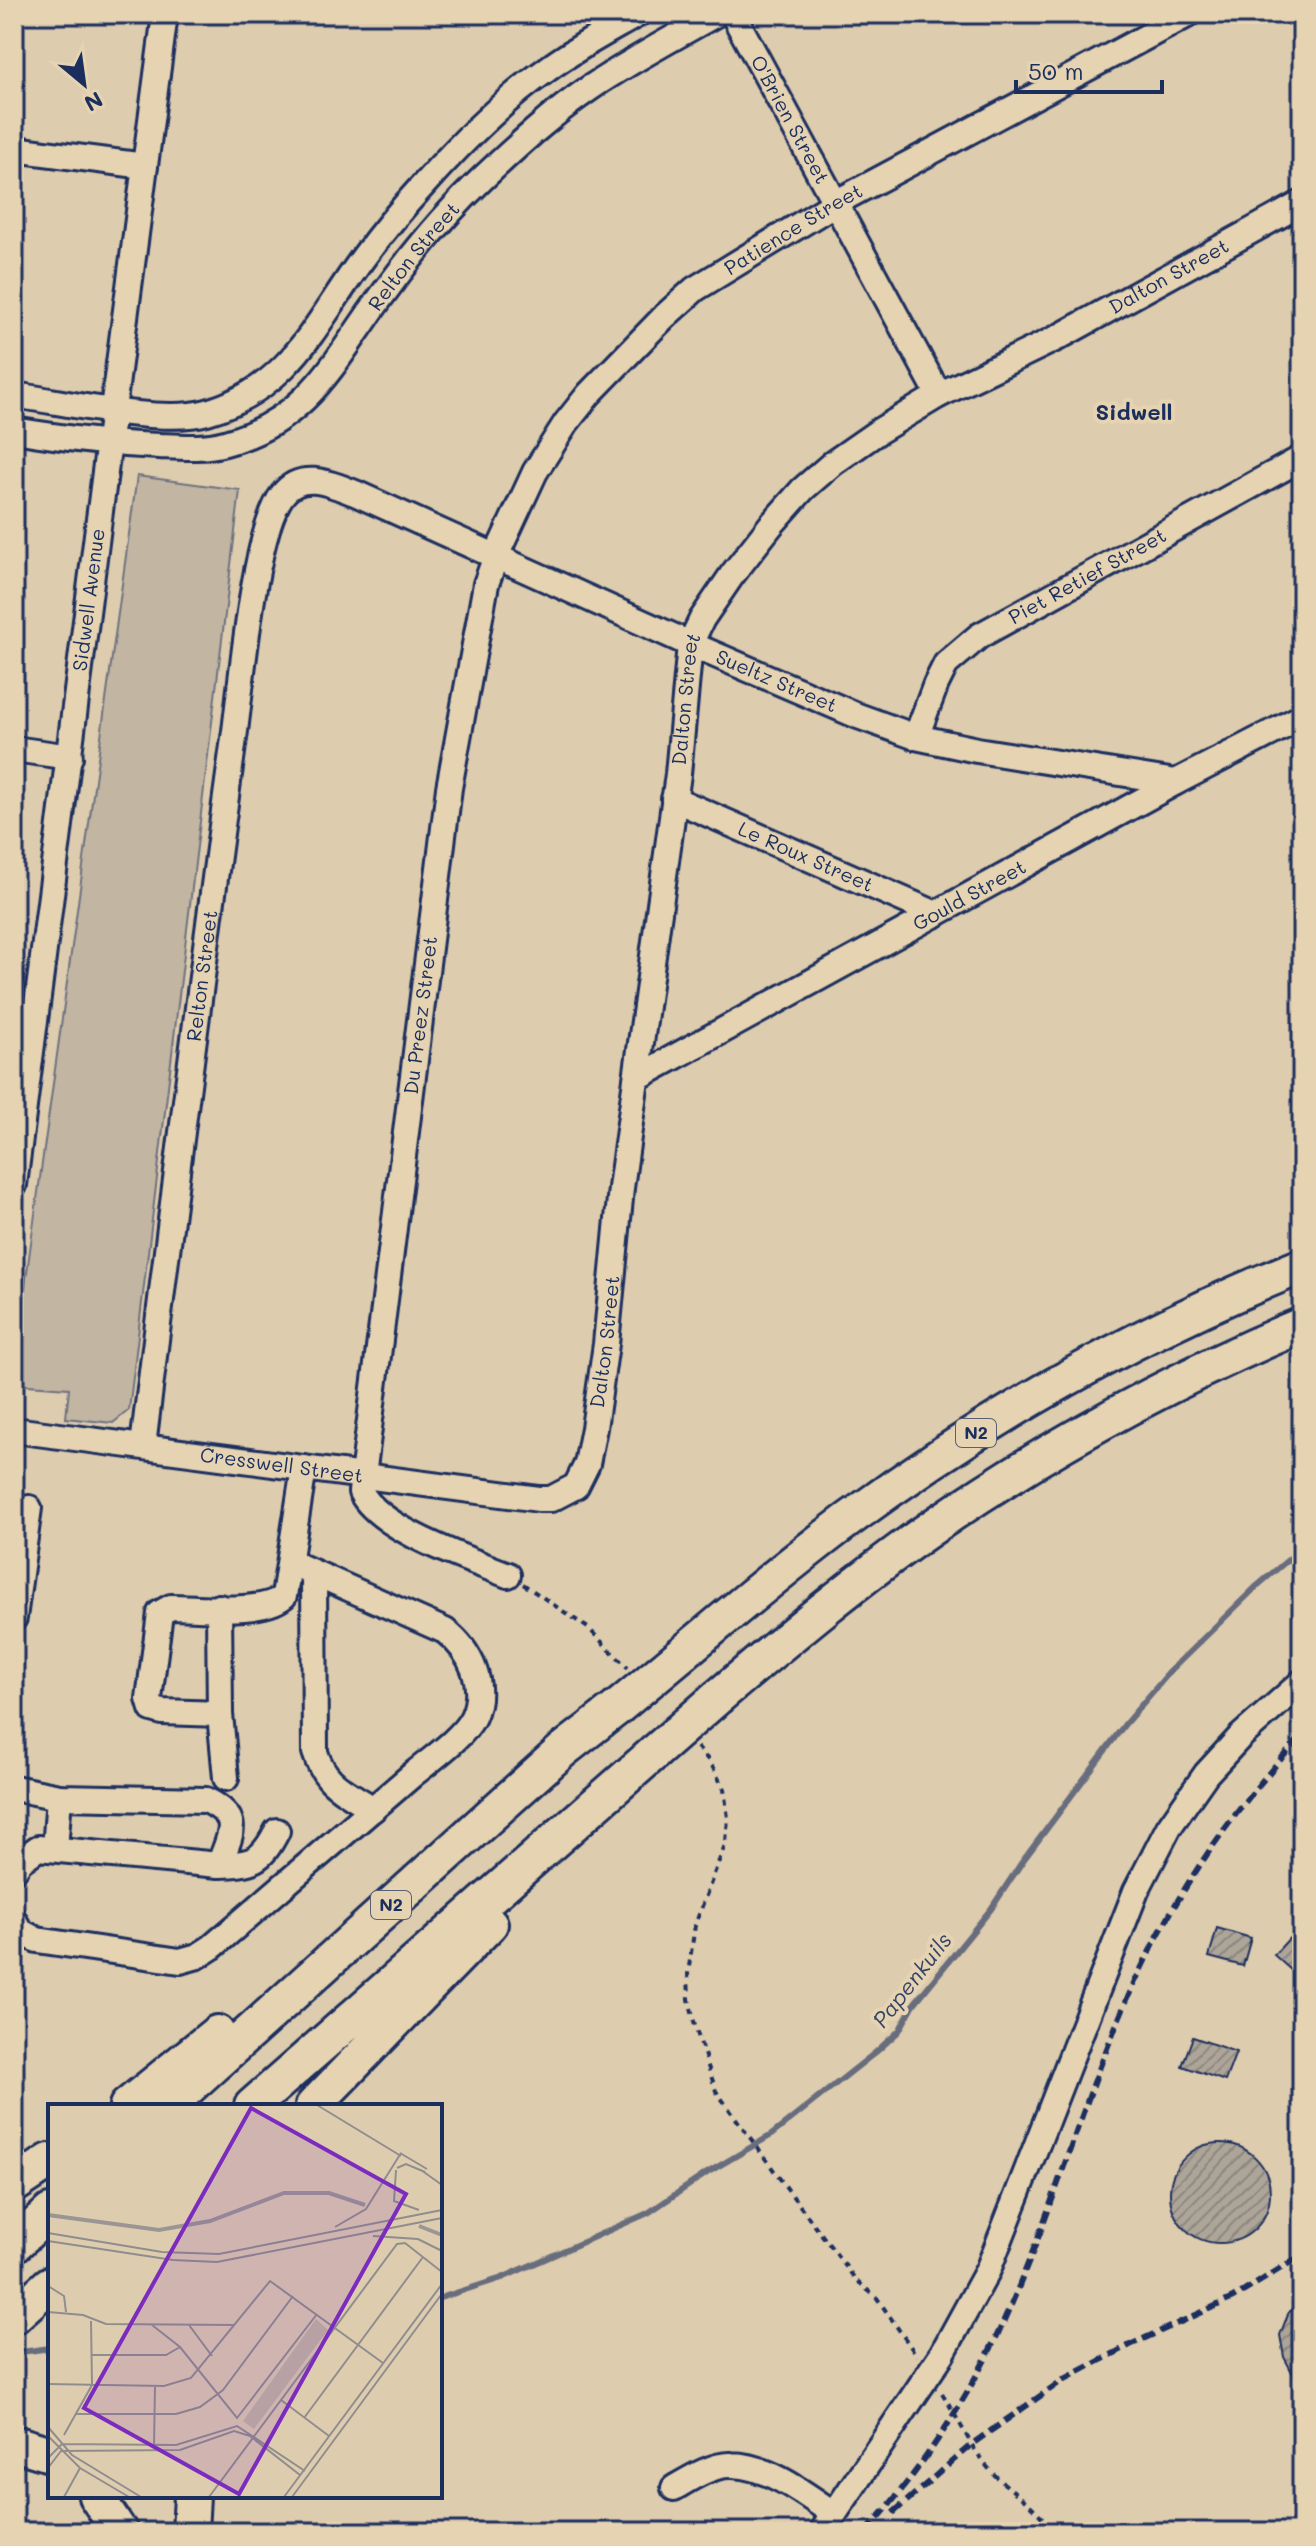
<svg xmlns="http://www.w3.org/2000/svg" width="1316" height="2546" font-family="Mali,sans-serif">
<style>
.park{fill:#c2b5a2;stroke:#6e7280;stroke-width:2}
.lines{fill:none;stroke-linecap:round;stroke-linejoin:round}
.stream{stroke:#686d7e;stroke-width:6}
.building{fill:url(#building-hatch);stroke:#1b2f5e;stroke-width:2}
.minor-casing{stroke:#1b2f5e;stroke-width:30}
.highway-casing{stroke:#1b2f5e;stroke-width:40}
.path{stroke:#1b2f5e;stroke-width:4;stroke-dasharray:6 6;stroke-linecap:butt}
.minor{stroke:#e6d3b1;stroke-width:24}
.highway{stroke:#e6d3b1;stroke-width:34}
.rail{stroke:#1b2f5e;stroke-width:6;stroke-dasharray:12 6;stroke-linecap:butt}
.highway-bridge-casing{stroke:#1b2f5e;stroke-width:40;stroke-linecap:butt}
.highway-bridge{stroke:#e6d3b1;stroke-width:34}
.labels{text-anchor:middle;stroke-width:8;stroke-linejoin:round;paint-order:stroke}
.shield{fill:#e6d3b1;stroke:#586077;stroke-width:2}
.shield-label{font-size:18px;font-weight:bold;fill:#1b2f5e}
.street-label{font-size:20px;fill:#1b2f5e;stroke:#e6d3b1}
.neighbourhood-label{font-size:22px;font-weight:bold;fill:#1b2f5e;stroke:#e6d3b1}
.water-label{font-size:22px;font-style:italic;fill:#354469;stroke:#e6d3b1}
.inset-river{fill:none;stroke:#9b9693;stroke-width:4}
.inset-road{fill:none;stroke:#908d8e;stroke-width:2}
.view{fill:#7b2cbf;fill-opacity:0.15;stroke:#7b2cbf;stroke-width:4}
.inset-edge{fill:none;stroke:#1b2f5e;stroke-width:4}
</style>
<defs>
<pattern id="building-hatch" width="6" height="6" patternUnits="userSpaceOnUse" patternTransform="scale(2)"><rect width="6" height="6" fill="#aea599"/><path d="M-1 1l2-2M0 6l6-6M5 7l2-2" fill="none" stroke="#8d8780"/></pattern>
</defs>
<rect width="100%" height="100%" fill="#deccae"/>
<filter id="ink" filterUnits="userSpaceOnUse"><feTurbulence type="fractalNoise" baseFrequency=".0125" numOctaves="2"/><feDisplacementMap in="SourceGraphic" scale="16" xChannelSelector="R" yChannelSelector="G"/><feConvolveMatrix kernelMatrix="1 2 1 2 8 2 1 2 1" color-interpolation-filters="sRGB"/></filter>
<g filter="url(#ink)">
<path class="park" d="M137,476L240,490L129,1410L113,1423L66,1418L69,1388L14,1384V1366Z"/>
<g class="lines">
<path class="stream" d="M440,2298L502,2278L648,2213L707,2173L770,2136L876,2052L899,2031L914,2004L991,1909L1022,1862L1125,1724L1173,1668L1257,1586L1302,1548
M14,2353L50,2348"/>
</g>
<path class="building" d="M1302,1924V1980L1274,1955Z
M1217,1928L1251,1938L1243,1966L1209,1957Z
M1193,2037L1236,2052L1225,2081L1182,2066Z
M1170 2193a50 50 0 1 1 100 0a50 50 0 1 1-100 0Z
M1302,2296V2391L1284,2357L1280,2335L1288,2314Z"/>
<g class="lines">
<g class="minor-casing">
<g id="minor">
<path id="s1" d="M733,14L939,395"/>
<path d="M14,149L145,166"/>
<path d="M14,395C64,402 161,425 207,412C291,388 316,322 363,258C382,232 403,207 425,183C461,143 501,102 545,71C574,49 607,32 638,14"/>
<path id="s2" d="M14,430C62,438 110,444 159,446C181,447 204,449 225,443C311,420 336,357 384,293C414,252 446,213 483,178C517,146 552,114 590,88C630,61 673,38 716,14"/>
<path id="s3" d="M916,737L936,684L946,664L979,636L1302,458"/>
<path d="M14,749L70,757"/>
<path id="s4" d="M674,799L936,914"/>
<path id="s5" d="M638,1077L1176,782L1302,717"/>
<path id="s6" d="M14,1185C65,795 112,404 165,14"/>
<path id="s7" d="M14,1430L539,1499H551L576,1486L587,1464L594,1428L606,1344L621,1188L678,774L690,644L702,619L732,575L771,525L803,489L833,463L879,431L939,395L1057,338L1302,203"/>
<path id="s8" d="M143,1446C172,1208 202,969 235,731C242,678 254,531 283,494C302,470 331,484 355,493L690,644L858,716L916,737L977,750L1176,782"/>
<path d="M314,1573L315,1752C325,1785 346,1791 373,1809"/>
<path id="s9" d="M508,1575C468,1559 380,1530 361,1492L449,788L486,584L496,556L535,472L566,423L589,394L665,316L695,289L837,202L1189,14"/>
<path d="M219,1607L220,1714L226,1778"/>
<path d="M14,1618L29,1508"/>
<path d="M220,1714L162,1712L152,1709L149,1699L160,1613L171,1607C201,1607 262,1615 284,1596L304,1468"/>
<path d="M14,1788L59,1797L206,1800C243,1818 231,1833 219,1865"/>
<path d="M55,1849L59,1797"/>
<path d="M14,1870L20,1861L38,1848L219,1865C253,1864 261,1862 277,1831"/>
<path d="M14,1920L20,1931L37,1940L180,1961L198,1956L212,1947C278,1890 345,1833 411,1776C429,1761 464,1737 473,1717C487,1685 471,1651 445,1631L290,1562"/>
<path d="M674,2488C691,2478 713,2464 732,2465C769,2466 805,2494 834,2514"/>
<path d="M822,2532L942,2354L988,2270L1136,1891L1169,1827L1206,1774L1240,1737L1302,1682"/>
</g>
</g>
<g class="highway-casing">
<path id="highway" d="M683,1653C737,1608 791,1562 848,1520C988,1417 1141,1330 1302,1266
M719,1696C789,1637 859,1578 934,1526C1049,1447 1173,1379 1302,1325
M127,2106L217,2033
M168,2106L563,1750L617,1708
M252,2106L655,1752
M313,2106L490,1924
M14,2185L50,2161
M14,2245L50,2212
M14,2316L50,2284
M14,2443L50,2454
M96,2496L120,2532
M190,2532L192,2496"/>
</g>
<path class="path" d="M523,1584L588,1628L628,1668
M697,1747L710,1762L724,1789L728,1818L726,1842L695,1925L688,1974L689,1999L695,2026L716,2091L794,2198L856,2280L877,2298L917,2356
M942,2393C957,2416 968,2442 985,2464C1005,2490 1036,2502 1052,2532"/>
<use href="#minor" class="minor"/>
<use href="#highway" class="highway"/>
<path class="rail" d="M893,2513L972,2444L1063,2380L1130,2345L1233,2298L1302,2255
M866,2532C930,2461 983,2375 1019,2286C1060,2187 1089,2084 1133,1986C1175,1894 1233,1809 1302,1736"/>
<g class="highway-bridge-casing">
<path id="highway-bridge" d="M617,1708L683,1653
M655,1752L719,1696"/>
</g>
<use href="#highway-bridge" class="highway-bridge"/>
</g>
</g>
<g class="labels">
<g class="shield">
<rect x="956" y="1419" width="40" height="28" rx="6"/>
<rect x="371" y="1891" width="40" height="28" rx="6"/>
</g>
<g class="shield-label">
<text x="976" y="1439">N2</text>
<text x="391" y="1911">N2</text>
</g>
<g class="street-label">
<text dy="7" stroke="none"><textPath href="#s1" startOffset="120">O'Brien Street</textPath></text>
<text dy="7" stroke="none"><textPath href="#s9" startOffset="1570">Patience Street</textPath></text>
<text dy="7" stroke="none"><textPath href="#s2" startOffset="484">Relton Street</textPath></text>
<text dy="7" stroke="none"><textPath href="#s7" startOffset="2038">Dalton Street</textPath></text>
<text dy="7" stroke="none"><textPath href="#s3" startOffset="246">Piet Retief Street</textPath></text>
<text dy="7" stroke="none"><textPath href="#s6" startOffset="590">Sidwell Avenue</textPath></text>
<text dy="7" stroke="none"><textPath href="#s8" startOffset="1504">Sueltz Street</textPath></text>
<text dy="7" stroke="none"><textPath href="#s7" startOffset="1366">Dalton Street</textPath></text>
<text dy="7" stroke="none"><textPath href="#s4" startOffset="144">Le Roux Street</textPath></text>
<text dy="7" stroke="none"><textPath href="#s5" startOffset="378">Gould Street</textPath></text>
<text dy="7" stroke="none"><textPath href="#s8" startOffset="474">Relton Street</textPath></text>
<text dy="7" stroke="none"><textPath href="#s9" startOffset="652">Du Preez Street</textPath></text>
<text dy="7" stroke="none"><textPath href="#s7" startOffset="718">Dalton Street</textPath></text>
<text dy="7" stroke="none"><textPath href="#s7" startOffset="270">Cresswell Street</textPath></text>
</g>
<g class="neighbourhood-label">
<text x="1134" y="420">Sidwell</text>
</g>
<g class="water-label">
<text transform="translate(912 1980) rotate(-52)" y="8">Papenkuils</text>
</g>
</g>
<g transform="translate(48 2104)">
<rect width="394" height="394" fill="#deccae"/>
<path d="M268,215L280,226L206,325L195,317Z" fill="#c2b5a2"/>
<path class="inset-river" d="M0,111L111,126L162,117L236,89H281L317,101M371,122L394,131"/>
<path class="inset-road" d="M269,1L353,52M352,49L379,65M349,64L358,60L377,68M348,66L346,97L371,106M373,66L394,81M287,123L318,105L353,49M0,129L114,148L171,150L394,106M325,132L370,135L394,147M0,137L125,156L169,158L394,114M0,182L16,192L18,208M0,208L35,211L58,220L187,221M104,221L132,243L189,314L269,210M141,221L164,252M43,251H118L132,243M0,280L116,282L143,274L222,177L335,259M233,296L281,332M28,310H128L152,303L175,286L245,192M256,314L375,153M0,323L24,351L93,393M16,331L44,281L43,217M0,332L32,364L81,393M106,341L107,282M0,354L14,340L128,341L189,322L257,367M0,364L13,347L132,346L186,327L202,332L252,371M16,393L32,364M161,393L349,140L357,139L394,168M236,393L394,180M244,393L393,191"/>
<path class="view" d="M203,4L358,90L191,390L36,304Z"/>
<rect width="394" height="394" class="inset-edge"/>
</g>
<rect width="1316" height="2546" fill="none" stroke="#e6d3b1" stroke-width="48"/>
<rect x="24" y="24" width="1268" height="2498" fill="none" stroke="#1b2f5e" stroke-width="3" filter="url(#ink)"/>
<g transform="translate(84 84) rotate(151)" stroke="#e6d3b1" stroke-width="6" paint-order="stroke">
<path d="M0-6L14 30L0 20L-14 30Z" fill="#1b2f5e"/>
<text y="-12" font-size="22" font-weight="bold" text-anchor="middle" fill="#1b2f5e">N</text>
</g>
<path d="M1016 80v12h146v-12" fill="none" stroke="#1b2f5e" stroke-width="4"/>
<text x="1028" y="80" font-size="24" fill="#1b2f5e" stroke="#e6d3b1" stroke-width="6" paint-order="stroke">50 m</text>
</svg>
